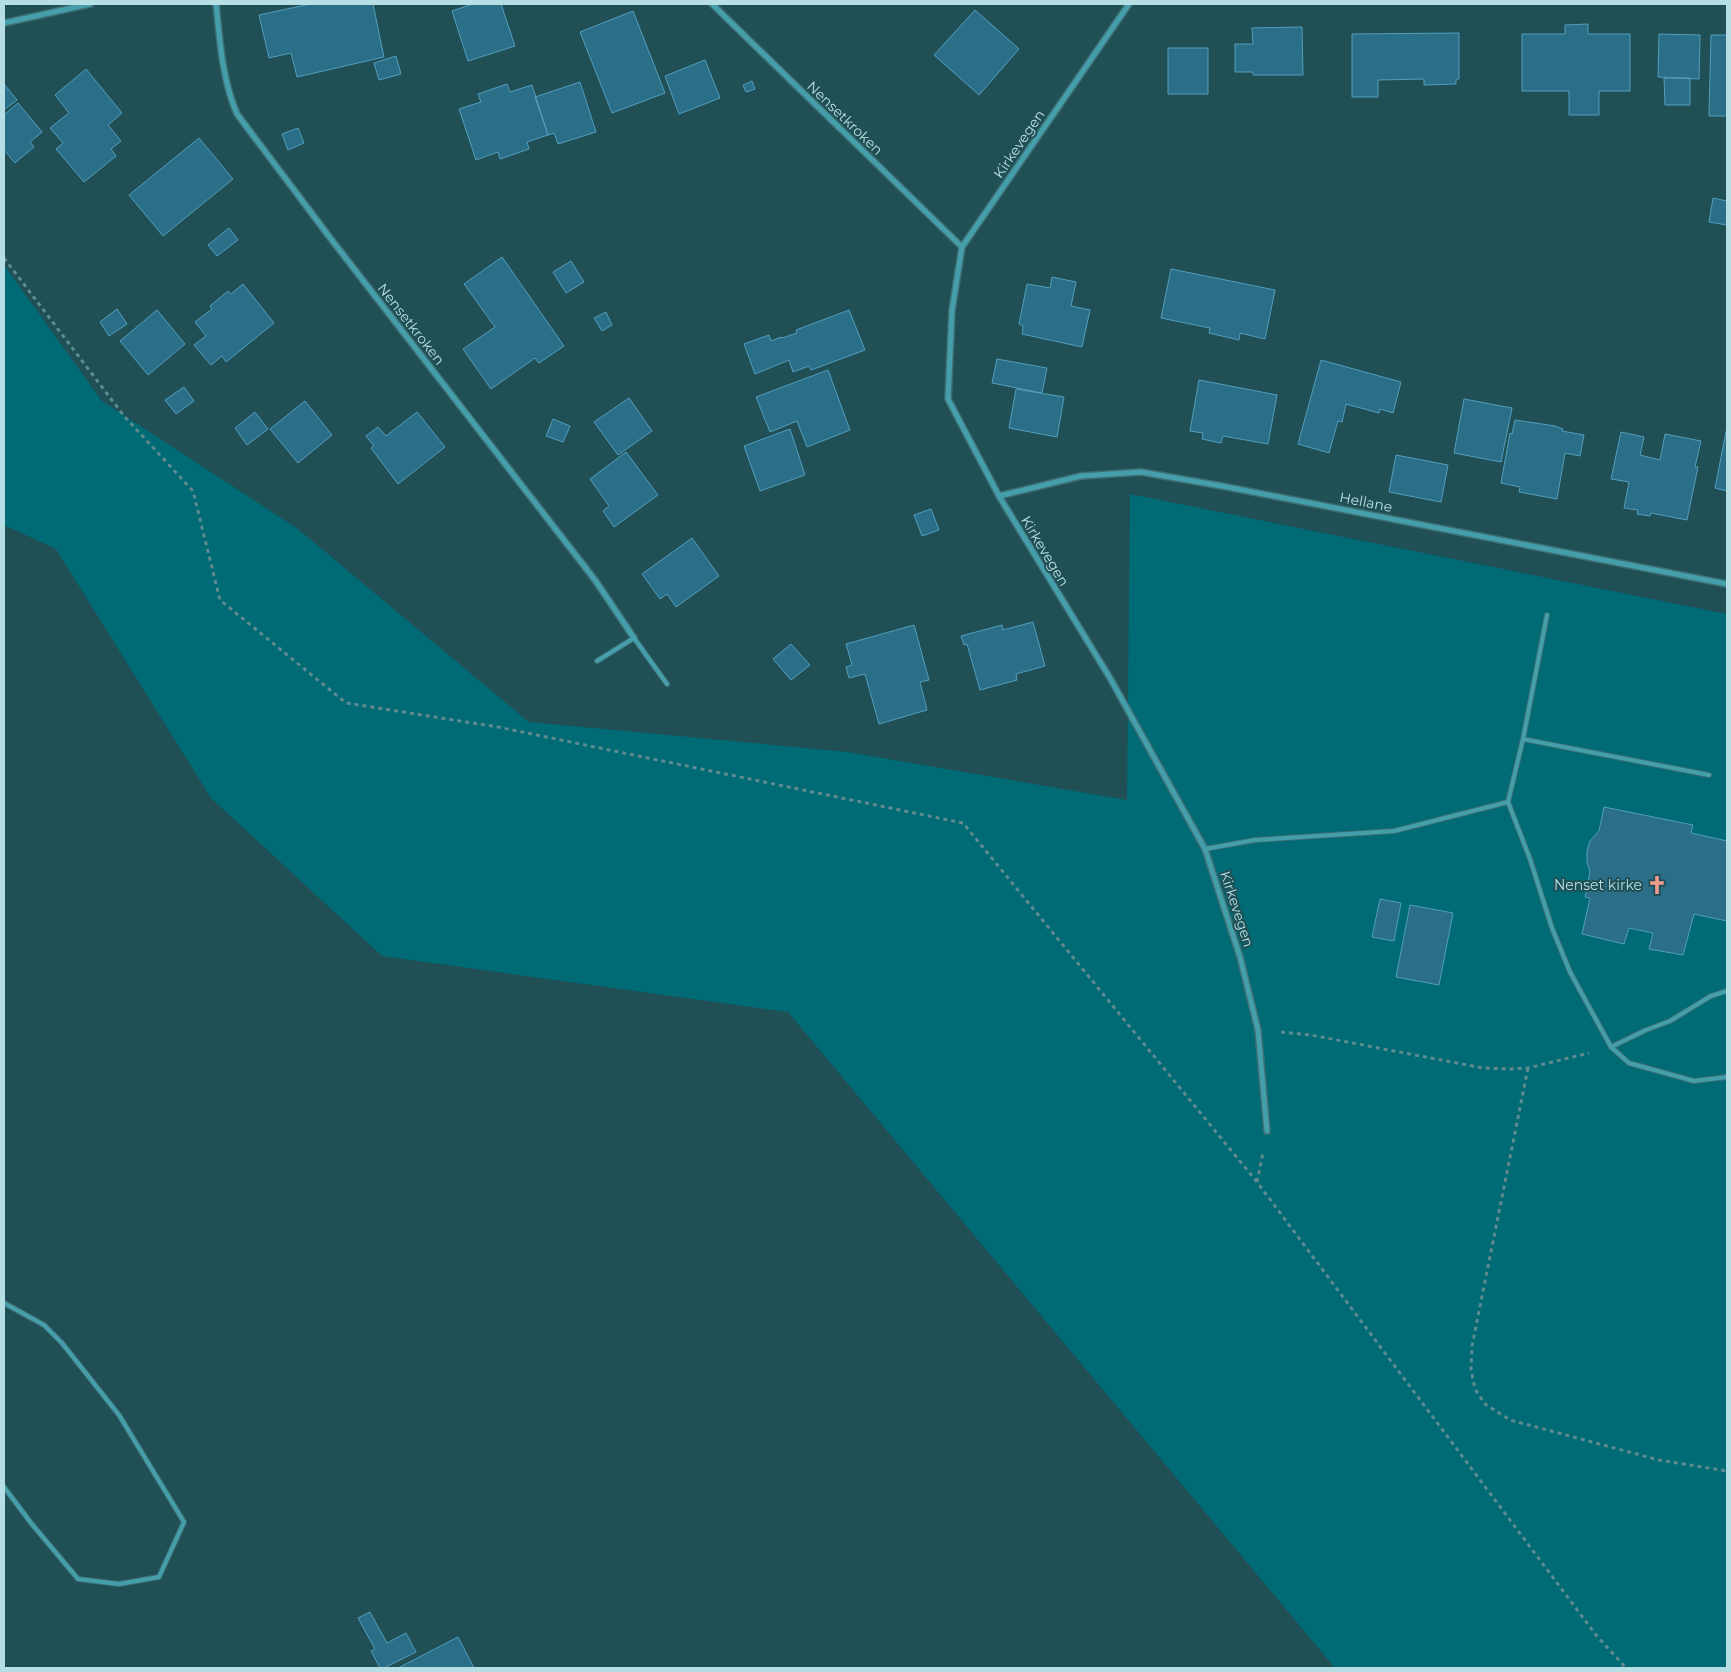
<svg xmlns="http://www.w3.org/2000/svg" width="1731" height="1672" font-family="Montserrat,sans-serif">
<style>
.green{fill:#006a75}
.building{fill:#2b6e88;stroke:#539ebd}
.lines{fill:none;stroke-linecap:round;stroke-linejoin:round}
.lane-casing{stroke:#3e6f75;stroke-width:6}
.street-casing{stroke:#3e6f75;stroke-width:8}
.path{stroke:#5e8b91;stroke-width:3;stroke-dasharray:4 4;stroke-linecap:butt}
.lane{stroke:#449fab;stroke-width:4}
.street{stroke:#449fab;stroke-width:5}
.labels{text-anchor:middle;stroke-width:4;stroke-linejoin:round;paint-order:stroke}
.street-label{font-size:14px;fill:#b6dfe5;stroke:#205056}
.poi-label{font-size:14px;fill:#b6dfe5;stroke:#205056;text-anchor:end}
</style>
<rect width="100%" height="100%" fill="#205056"/>
<path class="green" d="M4,265L102,401L298,529L529,722L848,752L1127,800L1130,494L1727,614V1668H1335L788,1012L382,956L211,798L56,549L4,525Z"/>
<path class="building" d="M310,4H373L384,57L297,77L291,53L269,58L259,15Z
M473,4H501L515,46L468,61L452,11Z
M975,10L1019,49L979,95L934,55Z
M633,11L665,93L612,113L580,32Z
M1588,24V34H1630V91H1599V115H1569V91H1522V34H1565V25Z
M1302,27L1303,75H1253V72H1235V44H1253L1252,28Z
M1459,33V79H1456V84L1424,85V79L1378,80V97H1352V34Z
M1659,34L1700,35L1699,79L1658,77Z
M1711,35H1727V116H1709Z
M1168,48H1208V94H1168Z
M396,56L401,74L379,80L374,63Z
M705,60L720,98L679,114L665,76Z
M86,69L122,113L108,125L121,141L111,149L116,156L84,182L56,149L63,143L50,128L69,113L55,95Z
M1664,78H1690V105H1665Z
M752,81L755,89L746,92L743,85Z
M580,82L596,132L558,144L554,133L548,135L535,97Z
M4,84L17,100L4,110Z
M507,84L510,92L532,85L548,135L527,142L529,149L500,159L498,152L476,160L459,109L481,102L478,94Z
M18,103L42,132L30,142L34,147L15,163L4,150V115Z
M298,128L304,143L288,150L282,134Z
M199,138L233,179L163,236L129,195Z
M1713,198L1727,201V225L1709,222Z
M229,228L238,240L217,256L208,245Z
M502,257L564,346L539,363L535,358L491,389L463,349L495,327L464,284Z
M571,261L584,282L566,293L553,272Z
M1171,269L1275,290L1265,339L1240,333L1239,340L1209,333L1210,328L1161,318Z
M1052,277L1076,282L1071,306L1090,310L1082,347L1022,334L1023,326L1019,324L1027,284L1050,288Z
M243,284L274,323L226,362L222,356L211,365L194,345L206,336L195,322L212,309L210,306L228,291L231,294Z
M117,309L127,324L109,336L100,322Z
M157,310L185,344L148,375L120,341Z
M849,310L865,350L811,370L809,366L793,372L789,360L755,374L744,344L769,335L771,341L781,337L782,338L797,333L796,330Z
M606,312L612,325L602,331L594,318Z
M997,359L1047,368L1042,393L992,383Z
M1321,360L1401,382L1393,413L1380,409L1379,413L1346,404L1342,422L1338,421L1329,453L1298,444Z
M828,370L850,430L807,447L797,421L770,432L756,397Z
M1199,380L1277,395L1268,444L1223,436L1221,443L1202,439L1203,433L1190,431Z
M184,387L194,401L176,414L165,400Z
M1016,389L1064,397L1057,437L1009,428Z
M629,398L652,431L618,455L594,422Z
M1464,399L1512,408L1501,462L1454,453Z
M305,401L332,435L298,463L270,429Z
M255,412L268,429L247,445L235,428Z
M417,412L445,447L398,484L371,448L374,446L366,436L378,427L386,436Z
M553,419L570,426L563,442L546,436Z
M1515,420L1555,426L1563,429L1562,431L1584,435L1580,456L1565,453L1557,499L1519,492L1520,487L1501,483L1510,433L1512,434Z
M1727,427V491L1715,488Z
M790,429L805,475L760,491L744,446Z
M1621,432L1644,437L1640,455L1660,460L1665,434L1701,441L1695,467H1698L1687,520L1651,513L1650,516L1637,514L1638,510L1624,508L1629,482L1611,479Z
M626,452L658,495L614,527L603,511L609,506L590,479Z
M1396,455L1448,465L1441,502L1389,492Z
M931,509L939,530L922,536L914,515Z
M692,538L719,576L676,607L667,594L660,599L642,574Z
M1033,622L1045,666L1016,674L1017,680L980,690L967,644L964,645L961,636L1002,625L1003,630Z
M914,625L929,680L920,682L927,710L879,724L865,674L849,678L846,667L852,665L846,644Z
M791,644L810,665L791,680L773,659Z
M1604,807L1693,825L1691,833L1727,841V921L1694,914L1683,955L1649,949L1653,933L1629,928L1624,944L1582,934L1590,898L1585,897L1590,872L1587,862V851L1590,841L1599,831Z
M1380,899L1401,903L1394,941L1372,937Z
M1410,905L1453,913L1439,985L1396,977Z
M370,1612L387,1643L406,1633L416,1652L384,1668H380L371,1651L375,1649L358,1618Z
M458,1637L474,1668H398Z"/>
<g class="lines">
<g class="lane-casing">
<path id="lane" d="M1547,615L1523,739L1508,802L1530,859L1552,928L1570,972L1611,1047L1629,1063L1694,1081L1727,1077
M597,661L634,638L667,684
M1523,739L1709,775
M1205,849L1255,840L1394,831L1508,802
M1611,1047L1646,1030L1670,1021L1711,996L1727,991
M4,1303L44,1325L62,1343L119,1415L184,1522L159,1577L119,1584L78,1579L31,1523L4,1487"/>
</g>
<g class="street-casing">
<path id="street" d="M216,4C220,41 222,79 237,114L331,239L595,580L634,638
M712,4L962,247
M1129,4L962,247L952,310L948,399L999,496L1110,678L1205,849L1240,957L1258,1030L1267,1131
M4,23L90,4
M999,496L1081,476L1141,472L1222,486L1727,584"/>
</g>
<path class="path" d="M4,258L124,416L193,491L220,600L346,703L498,727L963,823L1257,1182L1596,1635L1626,1668
M1281,1032L1311,1035L1483,1068L1511,1069L1528,1068L1589,1053
M1528,1068L1472,1346L1471,1370L1475,1389L1485,1404L1510,1420L1659,1460L1727,1471
M1257,1182L1263,1153"/>
<use href="#lane" class="lane"/>
<use href="#street" class="street"/>
</g>
<defs>
<g id="church-bare" transform="scale(1.5)"><path d="M-1.2-6h2.4v3.5h3.3v2.4h-3.3V6h-2.4V-.1h-3.3v-2.4h3.3Z" fill="#f59c91" stroke="#205056" stroke-width="2.5" paint-order="stroke"/></g>
</defs>
<g fill-rule="evenodd">
<use href="#church-bare" x="1657" y="885"/>
</g>
<g class="labels">
<g class="street-label">
<text transform="translate(845 118) rotate(44)" y="5">Nensetkroken</text>
<text transform="translate(1019 144) rotate(-56)" y="5">Kirkevegen</text>
<text transform="translate(411 324) rotate(52)" y="5">Nensetkroken</text>
<text transform="translate(1366 502) rotate(11)" y="5">Hellane</text>
<text transform="translate(1045 551) rotate(59)" y="5">Kirkevegen</text>
<text transform="translate(1237 909) rotate(72)" y="5">Kirkevegen</text>
</g>
<g class="poi-label">
<text x="1642" y="890">Nenset kirke</text>
</g>
</g>
<rect width="1731" height="1672" fill="none" stroke="#b6dfe5" stroke-width="10"/>
</svg>
